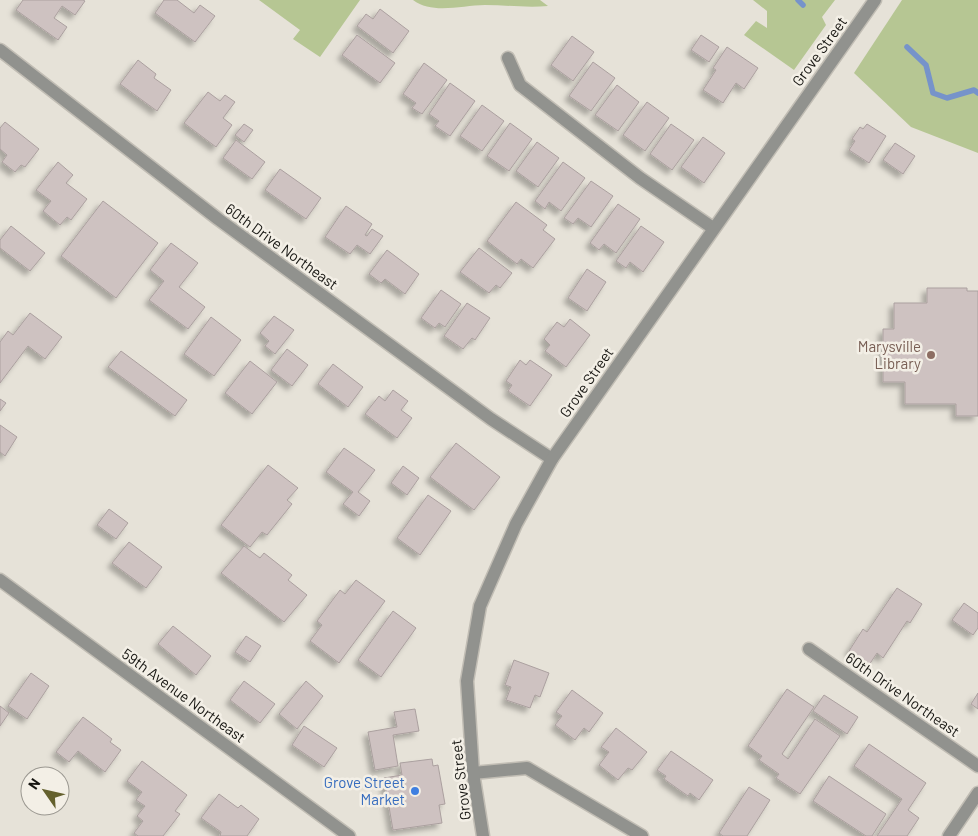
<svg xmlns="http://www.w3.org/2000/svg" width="978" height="836" viewBox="0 0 978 836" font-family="Barlow,sans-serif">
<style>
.green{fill:#b6c693}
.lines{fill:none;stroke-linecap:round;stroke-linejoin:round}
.stream{stroke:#7693ca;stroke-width:5.5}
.building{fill:#cec2c1;stroke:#aba09f;filter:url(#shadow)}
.minor-casing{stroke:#c1bdb4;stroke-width:15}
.minor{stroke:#91928e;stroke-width:12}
.education-dot{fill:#8d6e63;stroke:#f3efe6;stroke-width:2}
.shop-dot{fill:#3f7fe0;stroke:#f3efe6;stroke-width:2}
.labels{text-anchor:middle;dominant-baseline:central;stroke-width:5;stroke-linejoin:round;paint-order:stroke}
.street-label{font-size:15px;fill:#161511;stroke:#f3efe6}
.education-label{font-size:15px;fill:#785e54;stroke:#f3efe6;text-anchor:end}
.shop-label{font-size:15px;fill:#366cbe;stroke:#f3efe6;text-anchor:end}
</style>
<defs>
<filter id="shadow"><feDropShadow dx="-4.5" dy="4.5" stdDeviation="2.5" flood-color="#0004"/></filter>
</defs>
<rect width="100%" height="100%" fill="#e6e2d8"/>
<g class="green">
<path d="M259,0H360L320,57L293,39L300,30Z"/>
<path d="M413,0H540L548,6C526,8 506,5 485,5C462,5 433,15 413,0Z"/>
<path d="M753,0H835L822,17L826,25L794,70L744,35L756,21L767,28V11Z"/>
<path d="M902,0H978V153L911,127L854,73Z"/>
</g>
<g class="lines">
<g class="stream">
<path d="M798,0L803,5"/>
<path d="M907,47L926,65L933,93L947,98L974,90L978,93"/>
</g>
</g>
<g class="building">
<path d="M23,0H83L85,1L75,15L62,6L54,18L67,27L58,40L16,10Z"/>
<path d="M164,0H177L194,13L200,5L215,16L195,42L155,13Z"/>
<path d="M380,9L409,31L393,53L357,26L366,14L373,19Z"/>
<path d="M357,35L395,63L380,83L342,55Z"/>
<path d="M701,35L719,47L709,62L691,50Z"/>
<path d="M572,36L594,52L573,81L551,65Z"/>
<path d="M727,47L758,68L744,89L736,83L723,103L703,90L716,70L713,68Z"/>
<path d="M138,60L156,74L154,78L171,90L157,111L120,84Z"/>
<path d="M593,62L615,78L591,111L569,96Z"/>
<path d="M424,63L447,80L422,114L412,108L416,103L403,94Z"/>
<path d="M450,83L475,101L450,136L435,126L439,121L429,114Z"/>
<path d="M617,85L639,102L618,131L595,115Z"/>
<path d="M208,92L220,101L225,95L235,102L223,118L232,125L216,147L184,123Z"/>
<path d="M647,102L669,118L645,151L623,135Z"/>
<path d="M482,105L504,121L482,151L460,136Z"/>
<path d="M5,122L39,149L25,167L21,165L15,172L2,162L7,155L0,149V128Z"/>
<path d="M510,123L532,139L509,171L487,156Z"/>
<path d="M244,124L253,130L244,142L235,135Z"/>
<path d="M671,124L694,140L672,170L650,154Z"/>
<path d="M867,124L886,136L869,163L849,150L855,141L852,139L860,127L863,129Z"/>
<path d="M703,137L725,153L704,183L681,167Z"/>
<path d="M236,140L265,162L252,179L223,158Z"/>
<path d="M537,142L559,158L538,187L516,171Z"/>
<path d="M895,143L915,156L903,174L883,160Z"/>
<path d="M58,162L73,175L66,183L87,199L71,220L67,217L60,225L43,211L51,201L36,190Z"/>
<path d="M563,162L585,178L561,211L549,202L545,209L535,201Z"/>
<path d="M280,169L321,198L306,219L265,190Z"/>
<path d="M591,181L613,196L591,227L578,218L573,224L564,218Z"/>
<path d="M103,201L158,243L116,298L61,256Z"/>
<path d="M516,202L547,225L543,230L555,239L533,268L521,259L517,264L487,241Z"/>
<path d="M618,204L640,219L616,253L604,244L599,250L590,243Z"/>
<path d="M346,206L372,224L365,235L367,236L372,229L383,236L370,254L357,245L350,254L325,237Z"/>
<path d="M11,226L45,253L30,271L0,248V240Z"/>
<path d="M641,226L664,242L643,272L630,262L626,268L616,261Z"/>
<path d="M171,243L198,263L179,287L205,307L188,329L149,300L164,281L150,270Z"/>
<path d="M479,248L512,273L500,288L496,285L489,293L460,272Z"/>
<path d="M387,250L419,274L405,294L385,279L381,283L369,274Z"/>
<path d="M587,269L606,282L587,311L568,298Z"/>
<path d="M927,288H967V291H978V416H956V404H905V382H883V329H894V303H927Z"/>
<path d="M441,290L461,304L445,327L439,323L435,328L421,318Z"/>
<path d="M467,303L490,318L475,340L472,338L463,349L444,336Z"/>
<path d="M30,313L62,337L45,359L28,346L0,383V342L8,331L13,335Z"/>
<path d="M274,316L294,330L275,354L265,346L269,341L260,333Z"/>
<path d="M211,317L241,340L214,376L184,354Z"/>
<path d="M570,319L590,335L566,367L545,351L550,345L544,339L557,322L564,327Z"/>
<path d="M287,349L308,365L292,386L271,370Z"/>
<path d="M121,351L187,400L175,416L108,367Z"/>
<path d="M520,360L526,365L530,360L552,375L530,406L508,391L512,385L506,381Z"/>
<path d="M250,361L277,382L252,414L225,393Z"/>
<path d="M333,364L363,387L348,407L318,384Z"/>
<path d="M393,390L408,401L401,410L412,418L397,438L365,414L379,396L385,401Z"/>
<path d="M0,399L6,403L0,411Z"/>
<path d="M0,425L17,437L5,456L0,452Z"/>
<path d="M456,443L500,477L474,510L430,477Z"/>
<path d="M344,448L375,470L358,492L370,501L359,516L343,504L353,492L326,472Z"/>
<path d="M268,465L298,488L287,500L292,504L267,535L262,532L250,547L221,525Z"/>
<path d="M403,466L419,478L407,495L391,483Z"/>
<path d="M428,495L451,511L420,555L397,538Z"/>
<path d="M109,509L128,523L116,539L97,525Z"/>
<path d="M129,542L162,567L146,588L112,563Z"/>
<path d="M244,546L260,558L264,553L292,575L288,580L307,595L284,622L221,573Z"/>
<path d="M356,580L385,601L339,663L310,641L322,625L317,621L340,590L345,594Z"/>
<path d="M897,588L922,604L910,623L907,621L883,658L877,653L869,665L849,651L863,629L867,632Z"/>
<path d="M964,603L978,613V628L973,635L952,620Z"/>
<path d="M393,611L416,628L381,677L358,660Z"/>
<path d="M173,626L211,656L196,675L158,644Z"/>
<path d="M246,636L261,646L250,662L235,652Z"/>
<path d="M514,660L549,673L540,697L535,695L530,708L506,700L511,687L505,685Z"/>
<path d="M31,673L49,686L27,719L8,706Z"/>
<path d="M244,681L275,704L260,723L230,700Z"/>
<path d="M306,681L323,696L297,729L279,714Z"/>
<path d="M787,689L814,707L782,754L788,759L815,719L840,736L800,794L776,778L779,774L759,760L762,756L748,746Z"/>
<path d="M572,690L603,713L589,732L584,728L575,740L555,725L562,716L556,712Z"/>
<path d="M978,693V709L971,704Z"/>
<path d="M824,695L858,717L847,734L813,711Z"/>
<path d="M0,706L9,713L0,726Z"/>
<path d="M415,709L419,731L393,735L398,766L375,770L368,732L397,727L394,712Z"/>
<path d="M83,717L112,739L110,742L121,750L105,772L78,751L69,762L56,752Z"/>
<path d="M304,726L337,748L324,767L292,745Z"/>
<path d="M616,728L647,752L632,770L628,768L618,780L599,765L609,752L601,747Z"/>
<path d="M869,744L926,783L908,810L919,818L907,836H877L902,799L854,766Z"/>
<path d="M671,751L713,780L699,800L690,793L688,796L664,779L666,776L657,770Z"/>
<path d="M432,759L433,766L438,765L445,804L439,805L442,823L393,830L384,778L402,775L400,763Z"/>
<path d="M142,761L187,795L175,811L180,814L163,836H138L134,833L143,821L137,816L145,806L136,800L142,792L127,781Z"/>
<path d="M829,776L886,814L872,836H866L813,801Z"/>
<path d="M749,787L770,800L747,836H723L719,833Z"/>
<path d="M219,794L238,808L241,805L259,819L247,836H220L221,832L201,818Z"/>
</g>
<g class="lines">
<g class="minor-casing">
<g id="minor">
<path d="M0,50L218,219L491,419L552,459"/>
<path d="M508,58L520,85L640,178L713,228"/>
<path d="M0,580L349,836"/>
<path d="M809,649L978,766"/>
<path d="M473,773L527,768L642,836"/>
<path d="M483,836L473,773L467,681L480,606L516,524L552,459L875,0"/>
<path d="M949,836L978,793"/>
</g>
</g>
<use href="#minor" class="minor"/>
</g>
<circle class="education-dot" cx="931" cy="355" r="5"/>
<circle class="shop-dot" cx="415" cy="791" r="5"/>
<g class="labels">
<g class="street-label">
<text transform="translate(819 51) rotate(-54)">Grove Street</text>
<text transform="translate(282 246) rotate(36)">60th Drive Northeast</text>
<text transform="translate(586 382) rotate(-55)">Grove Street</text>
<text transform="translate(903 694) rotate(35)">60th Drive Northeast</text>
<text transform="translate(184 695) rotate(36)">59th Avenue Northeast</text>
<text transform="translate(460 780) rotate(-97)">Grove Street</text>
</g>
<g class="education-label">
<text x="921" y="346">Marysville<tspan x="921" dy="17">Library</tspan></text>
</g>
<g class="shop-label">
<text x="405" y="782">Grove Street<tspan x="405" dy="17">Market</tspan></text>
</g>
</g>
<g transform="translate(45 791) rotate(304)"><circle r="24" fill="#f3efe6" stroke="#9b9891"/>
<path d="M0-4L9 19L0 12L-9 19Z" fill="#64602d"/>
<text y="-8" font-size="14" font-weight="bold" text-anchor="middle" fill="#161511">N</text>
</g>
</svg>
